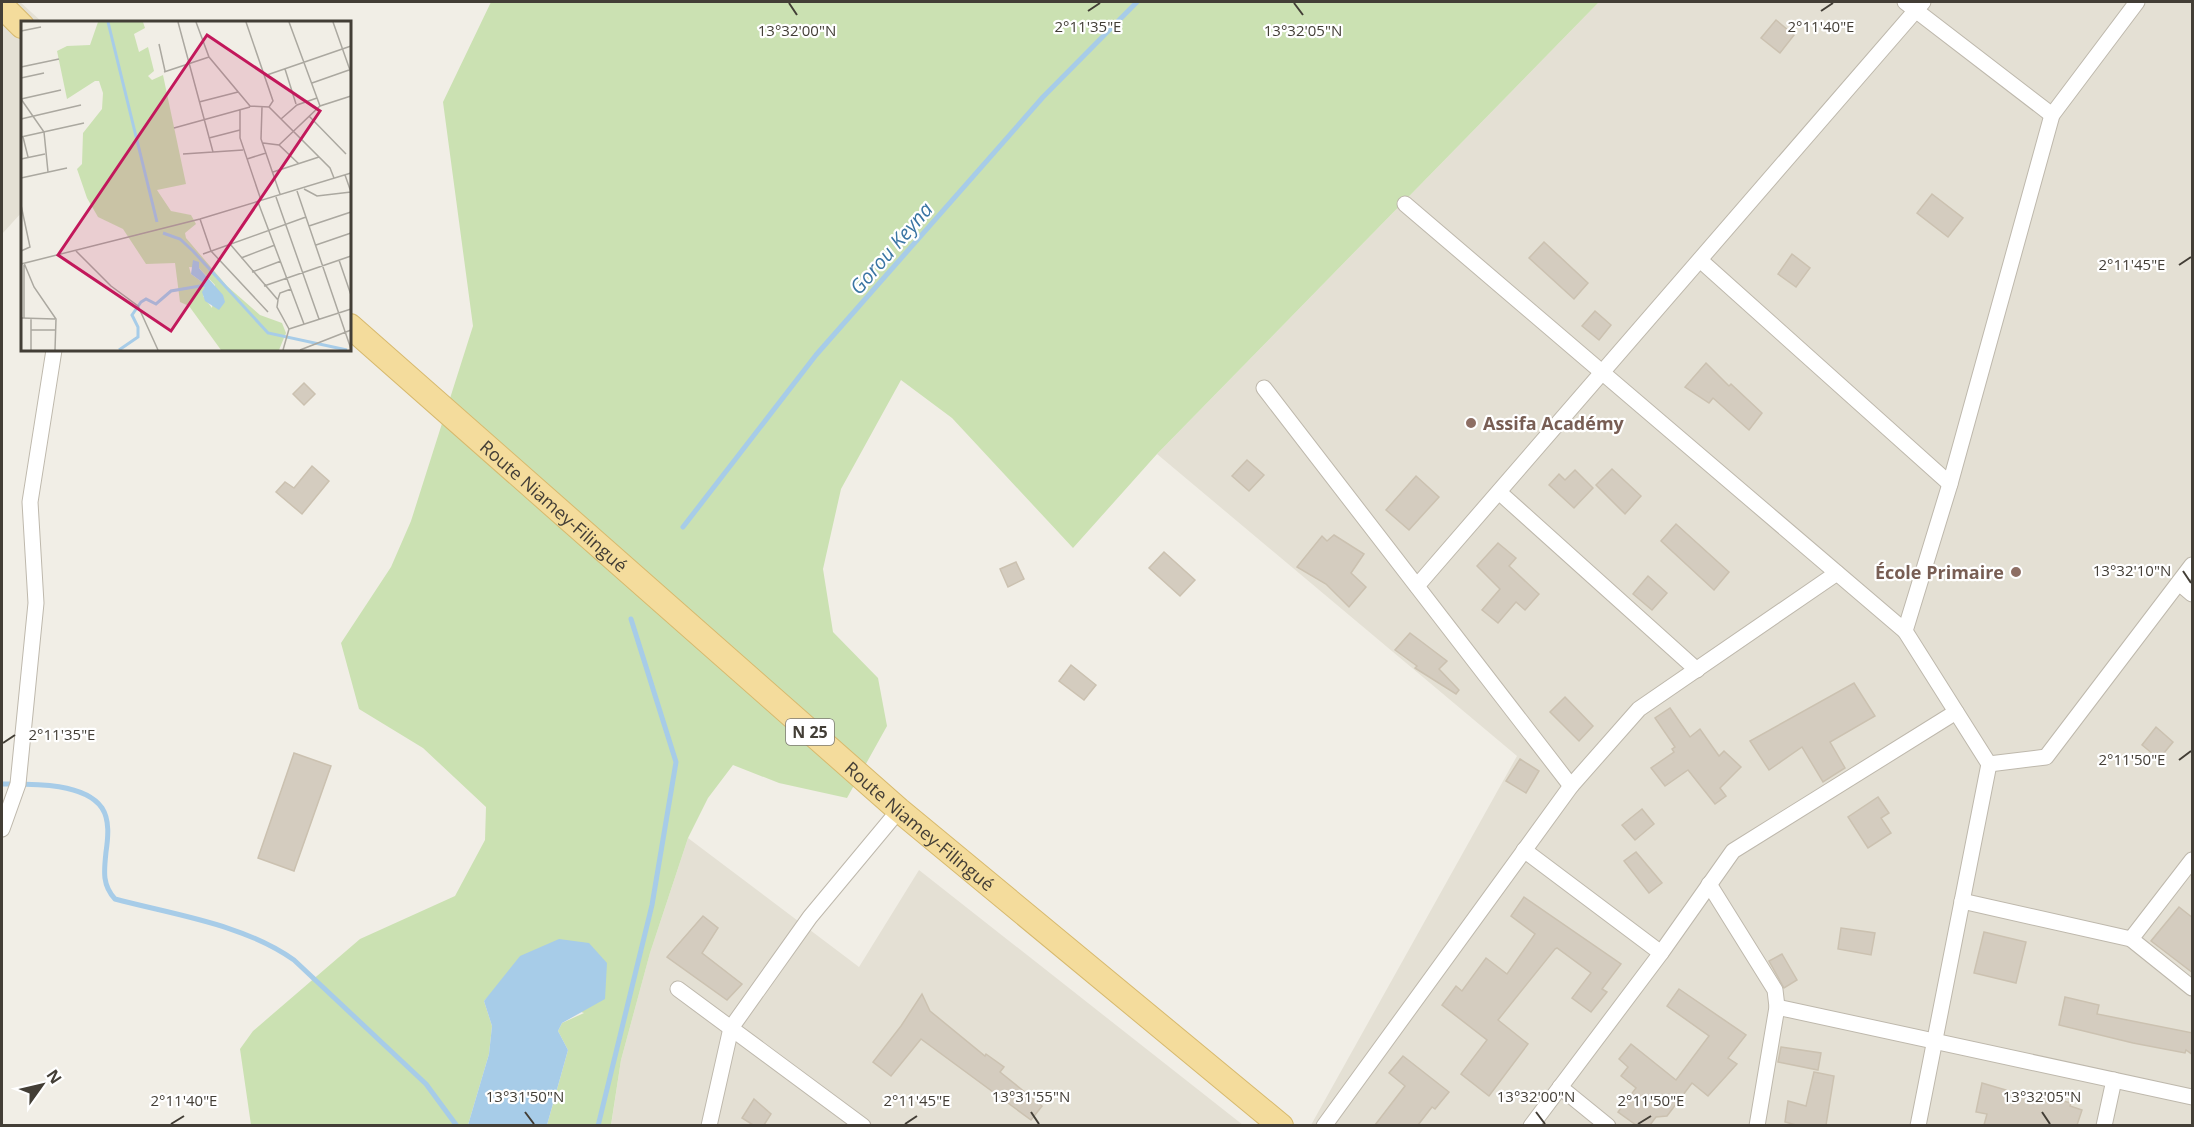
<svg xmlns="http://www.w3.org/2000/svg" width="2194" height="1127" viewBox="0 0 2194 1127" font-family="'Open Sans',sans-serif">
<style>
.residential{fill:#e4e0d4}
.green{fill:#cbe1b2}
.water{fill:#a7cce8}
.lines{fill:none;stroke-linecap:round;stroke-linejoin:round}
.stream{stroke:#a7cce8;stroke-width:5}
.building{fill:#d4ccbf;stroke:#cbc1b0;stroke-width:1.5}
.street-casing{stroke:#beb8ac;stroke-width:17}
.primary-casing{stroke:#d7b96d;stroke-width:26}
.street{stroke:#fff;stroke-width:15}
.primary{stroke:#f4dc9c;stroke-width:24}
.ticks{fill:none;stroke:#433e36;stroke-width:2}
.education-dot{fill:#8d6e63;stroke:#fff;stroke-width:2}
.labels{text-anchor:middle;dominant-baseline:central;stroke-width:4.5;stroke-linejoin:round;paint-order:stroke}
.shield{fill:#fff;stroke:#7b7872;stroke-width:1.5}
.shield-label{font-size:16px;font-weight:bold;fill:#433e36}
.education-label{font-size:18px;font-weight:bold;fill:#785e54;stroke:#fff;text-anchor:start}
.street-label{font-size:18px;fill:#433e36;stroke:#fff}
.water-label{font-size:20px;font-style:italic;fill:#3a75a3;stroke:#fff}
.inset-river{fill:none;stroke:#a7cce8;stroke-width:3}
.inset-road{fill:none;stroke:#aba8a0;stroke-width:1.5}
.view{fill:#c2185b;fill-opacity:0.15;stroke:#c2185b;stroke-width:3}
.inset-edge{fill:none;stroke:#433e36;stroke-width:3}
.ticks-label{font-size:15px;text-anchor:middle;fill:#433e36;stroke:#fff;stroke-width:4.5;stroke-linejoin:round;paint-order:stroke}
</style>
<rect width="100%" height="100%" fill="#f1eee6"/>
<g class="residential">
<path d="M2,2H20L42,22H22V212L2,234Z"/>
<path d="M1599,2H2192V1125H1311L1517,756L1157,454Z"/>
<path d="M688,838L859,967L919,870L1243,1125L611,1126L621,1060L650,953Z"/>
</g>
<path class="green" d="M491,2H1599L1157,454L1073,548L952,418L901,380L841,489L823,569L833,632L878,678L887,726L847,798L779,783L733,765L708,798L688,838L650,953L621,1060L611,1125H547L568,1050L558,1031L562,1023L584,1013L500,984L484,1001L492,1026L489,1054L468,1125H251L240,1049L253,1031L360,939L455,896L485,840L486,807L423,748L359,709L341,643L391,567L411,521L473,326L443,102Z"/>
<path class="water" d="M559,939L589,943L607,963L605,999L562,1023L558,1031L568,1050L547,1125H468L489,1054L492,1026L484,1001L520,956Z"/>
<g class="lines">
<g class="stream">
<path d="M683,527L816,355L1043,97L1137,2"/>
<path d="M2,784C29,784 84,782 102,808C110,820 108,838 106,852C104,871 102,885 115,899C175,915 243,924 294,960L426,1084L457,1126"/>
<path d="M598,1126L652,905L676,762L631,619"/>
</g>
</g>
<g class="building">
<path d="M1776,20L1794,35L1780,53L1761,38Z"/>
<path d="M1932,194L1963,218L1948,237L1917,213Z"/>
<path d="M1544,242L1588,283L1574,299L1529,258Z"/>
<path d="M1792,254L1810,268L1796,287L1778,274Z"/>
<path d="M1595,311L1611,325L1599,340L1582,326Z"/>
<path d="M1706,363L1729,386L1731,384L1762,413L1749,430L1713,398L1709,403L1685,387Z"/>
<path d="M304,383L315,394L304,405L293,394Z"/>
<path d="M1247,460L1264,475L1249,491L1232,476Z"/>
<path d="M312,466L329,481L302,514L276,492L285,482L294,488Z"/>
<path d="M1612,469L1641,496L1625,514L1596,485Z"/>
<path d="M1575,470L1593,488L1574,508L1549,485L1559,474L1565,480Z"/>
<path d="M1416,476L1439,497L1409,530L1386,510Z"/>
<path d="M1676,524L1729,572L1714,590L1661,541Z"/>
<path d="M1334,535L1364,554L1351,573L1366,587L1349,607L1326,584L1297,567L1322,536L1327,541Z"/>
<path d="M1498,543L1516,558L1509,566L1539,594L1525,610L1516,602L1498,623L1482,610L1500,589L1477,566Z"/>
<path d="M1164,552L1195,580L1180,596L1149,568Z"/>
<path d="M1016,562L1024,579L1008,587L1000,569Z"/>
<path d="M1648,576L1667,593L1652,610L1633,594Z"/>
<path d="M1410,633L1447,661L1439,669L1459,690L1456,694L1415,668L1417,666L1395,650Z"/>
<path d="M1071,665L1096,685L1084,700L1059,681Z"/>
<path d="M1854,683L1875,716L1830,742L1845,768L1823,782L1802,747L1769,770L1750,741Z"/>
<path d="M1565,697L1593,726L1579,741L1550,712Z"/>
<path d="M1670,708L1690,737L1700,729L1719,756L1724,751L1741,767L1720,788L1726,796L1715,804L1688,770L1665,786L1651,768L1674,752L1672,749L1675,747L1655,718Z"/>
<path d="M2156,727L2173,742L2159,759L2142,745Z"/>
<path d="M294,753L331,766L294,871L258,858Z"/>
<path d="M1520,759L1539,771L1526,793L1506,781Z"/>
<path d="M1878,797L1889,813L1881,818L1891,833L1868,848L1848,817Z"/>
<path d="M1642,809L1654,824L1635,840L1622,825Z"/>
<path d="M1636,852L1662,883L1649,893L1624,861Z"/>
<path d="M1524,897L1621,964L1602,989L1607,992L1591,1012L1572,998L1591,973L1557,948L1555,949L1498,1020L1528,1044L1489,1096L1461,1074L1487,1040L1442,1005L1456,986L1462,991L1486,958L1507,974L1535,934L1511,916Z"/>
<path d="M2179,907L2193,918V973L2151,941Z"/>
<path d="M703,916L718,928L702,953L742,984L727,1000L667,957Z"/>
<path d="M1841,928L1875,933L1871,955L1838,949Z"/>
<path d="M1984,932L2026,942L2016,983L1974,973Z"/>
<path d="M1782,954L1797,980L1784,988L1769,961Z"/>
<path d="M1679,989L1746,1035L1728,1058L1737,1064L1708,1096L1692,1083L1667,1116L1656,1117L1650,1125H1636L1618,1112L1636,1088L1621,1076L1628,1067L1619,1059L1631,1044L1676,1080L1709,1036L1667,1006Z"/>
<path d="M922,994L930,1011L985,1056L986,1054L1004,1067L1000,1072L1042,1106L1031,1120L921,1039L891,1076L873,1062L901,1026Z"/>
<path d="M2065,997L2099,1005L2097,1014L2193,1033V1055L2186,1050L2185,1053L2133,1043L2059,1025Z"/>
<path d="M1781,1047L1821,1053L1818,1070L1778,1062Z"/>
<path d="M1403,1056L1449,1092L1435,1109L1432,1107L1418,1125H1375L1405,1086L1389,1073Z"/>
<path d="M1814,1072L1834,1076L1826,1125H1796L1785,1122L1788,1101L1806,1106Z"/>
<path d="M1982,1083L2033,1098L2036,1094L2071,1103L2070,1106L2082,1110L2077,1125H1984L1987,1114L1976,1112Z"/>
<path d="M754,1099L771,1114L764,1125H753L742,1118Z"/>
</g>
<g class="lines">
<g class="street-casing">
<g id="street">
<path d="M1905,2L2052,115"/>
<path d="M1405,204L1905,631"/>
<path d="M1700,260L1950,484"/>
<path d="M1264,388L1571,786"/>
<path d="M1499,492L1697,670"/>
<path d="M2179,583L2192,594"/>
<path d="M1417,586L1923,2"/>
<path d="M1989,764L2046,757L2192,565"/>
<path d="M2,829L18,784L36,603L30,502L54,350"/>
<path d="M1524,850L1661,953"/>
<path d="M1709,884L1775,990L1777,1007L1757,1126"/>
<path d="M1962,901L2131,939L2192,988"/>
<path d="M2131,939L2192,860"/>
<path d="M678,989L863,1126"/>
<path d="M1777,1007L2192,1097"/>
<path d="M1560,1087L1608,1126"/>
<path d="M709,1126L731,1028L810,917L899,810"/>
<path d="M1324,1126L1571,786L1639,709L1837,573"/>
<path d="M1531,1126L1661,953L1733,851L1956,712"/>
<path d="M1918,1126L1989,764L1905,631L1950,484L2052,115L2137,2"/>
<path d="M2104,1126L2114,1080"/>
</g>
</g>
<g class="primary-casing">
<g id="primary">
<path d="M2,6L22,26"/>
<path id="s1" d="M350,326L899,810L1281,1126"/>
</g>
</g>
<use href="#street" class="street"/>
<use href="#primary" class="primary"/>
</g>
<path class="ticks" d="M789,3L797,15M1294,3L1303,15M1088,11L1100,3M1821,11L1833,3M2179,265L2191,257M2183,571L2191,583M3,743L15,735M2179,760L2191,751M525,1112L534,1124M1031,1112L1039,1124M1536,1112L1545,1124M2042,1112L2050,1124M171,1124L184,1116M905,1124L917,1116M1638,1124L1651,1116"/>
<g class="education-dot">
<circle cx="1471" cy="423" r="6"/>
<circle cx="2016" cy="572" r="6"/>
</g>
<g class="labels">
<rect class="shield" x="786" y="719" width="48" height="26" rx="4.5"/>
<g class="shield-label">
<text x="810" y="732">N 25</text>
</g>
<g class="education-label">
<text x="1483" y="423">Assifa Académy</text>
<text x="2004" y="572" text-anchor="end">École Primaire</text>
</g>
<g class="street-label">
<text stroke="none"><textPath href="#s1" startOffset="272">Route Niamey-Filingué</textPath></text>
<text stroke="none"><textPath href="#s1" startOffset="758">Route Niamey-Filingué</textPath></text>
</g>
<g class="water-label">
<text transform="translate(891 248) rotate(-49)">Gorou Keyna</text>
</g>
</g>
<g transform="translate(21 21)">
<rect width="330" height="330" fill="#f1eee6"/>
<path d="M77,1H122L124,7L113,13L118,31L127,26L133,50L127,55L131,59L142,54L165,163L136,169L150,190L170,194L175,203L164,212L165,217L206,265L239,294L261,302L265,312L258,329H200L168,285L159,281L154,242L125,243L102,208L77,196L66,177L56,148L61,143L62,112L81,88L82,72L78,60H74L46,78L36,30L46,25L69,24ZM168,246L178,247L194,264L191,287L182,275L185,264L170,253Z" fill="#cbe1b2" fill-rule="evenodd"/>
<path d="M172,239L178,241V247L202,274L204,281L198,289L184,280L181,271L185,264L170,253Z" fill="#a7cce8"/>
<path class="inset-river" d="M87,1L136,201M142,212L159,218L172,230L247,312L326,329M98,329L117,316V306L111,294L120,281L125,278L135,283L150,270L185,264"/>
<path class="inset-road" d="M157,1L192,131M175,1L188,36L229,85L248,86L309,147L313,157M225,1L252,80L248,86M268,1L299,85M312,1L330,52M0,10L20,6M138,23L144,50M0,46L38,38M264,48L275,83M143,51L188,36M243,55L330,25M0,57L23,52M291,62L328,49M0,78L23,111L27,151M0,78L40,69M178,81L217,71M241,86L240,118L259,173M219,88V117L240,179M288,95L325,133M0,98L60,84M260,98L276,84L296,77M153,107L229,86M0,116L63,102M2,116L7,136M188,117L219,109M242,122L258,124L278,143M258,124L299,85L330,75M162,133L222,129M0,138L24,133M226,138L245,132M252,151L298,136M324,154L330,171M0,157L46,147M283,168L296,175L330,171M276,170L330,328M255,176L298,298M237,181L283,303M0,184L9,226L0,230M179,198L190,230L247,291M288,205L330,191M209,223L257,279L256,286L268,308L262,329M295,224L330,212M55,230L90,265L117,285L137,329M182,233L285,196M220,237L254,224M318,239L330,274M3,242L13,266L35,298L34,329M0,243L179,198L330,152M3,244V297M231,251L260,240M243,265L330,235M257,278L259,272L270,268M0,297L34,298M268,308L330,288M10,309H35M10,329V297M279,329L330,309"/>
<path class="view" d="M186,14L299,90L150,310L37,234Z"/>
<rect width="330" height="330" class="inset-edge"/>
</g>
<g class="ticks-label">
<text x="1088" y="32">2°11'35"E</text>
<text x="1821" y="32">2°11'40"E</text>
<text x="1303" y="36">13°32'05"N</text>
<text x="797" y="36">13°32'00"N</text>
<text x="2132" y="270">2°11'45"E</text>
<text x="2132" y="576">13°32'10"N</text>
<text x="62" y="740">2°11'35"E</text>
<text x="2132" y="765">2°11'50"E</text>
<text x="525" y="1102">13°31'50"N</text>
<text x="1031" y="1102">13°31'55"N</text>
<text x="1536" y="1102">13°32'00"N</text>
<text x="2042" y="1102">13°32'05"N</text>
<text x="184" y="1106">2°11'40"E</text>
<text x="917" y="1106">2°11'45"E</text>
<text x="1651" y="1106">2°11'50"E</text>
</g>
<rect width="2194" height="1127" fill="none" stroke="#433e36" stroke-width="6"/>
<g transform="translate(42 1085) rotate(56)" stroke="#ffffff" stroke-width="4.5" paint-order="stroke">
<path d="M0-4.5L10 22L0 15L-10 22Z" fill="#433e36"/>
<text y="-9" font-size="16" font-weight="bold" text-anchor="middle" fill="#433e36">N</text>
</g>
</svg>
